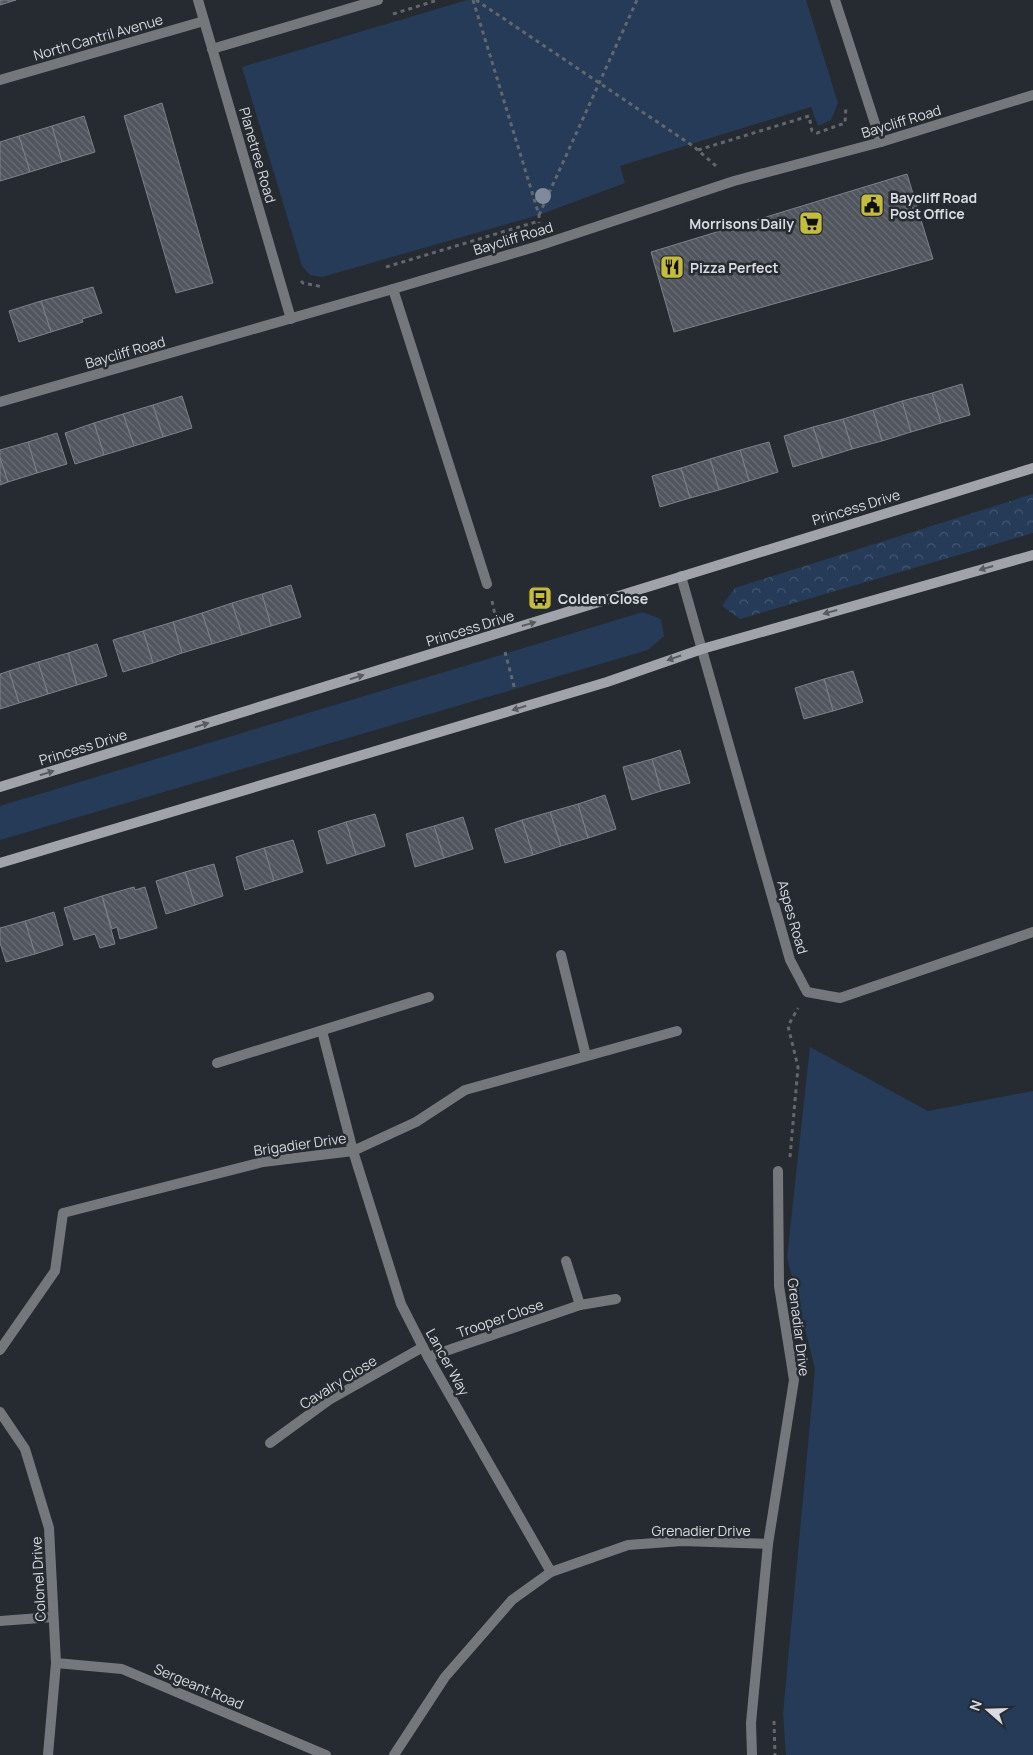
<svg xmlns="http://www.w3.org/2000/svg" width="1033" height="1755" viewBox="0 0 1033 1755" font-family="Manrope,sans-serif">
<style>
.grass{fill:#253b58}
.forest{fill:url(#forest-crowns)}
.building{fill:url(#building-back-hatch);stroke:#7c828a}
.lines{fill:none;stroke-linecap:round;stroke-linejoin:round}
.path{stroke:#63676d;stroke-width:3;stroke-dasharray:4 4;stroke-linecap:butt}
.lane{stroke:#75787b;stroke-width:10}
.street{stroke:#75787b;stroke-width:10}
.secondary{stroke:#a0a4aa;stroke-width:10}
.tree{fill:#7f8b9c}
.oneway{fill:#575b61}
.labels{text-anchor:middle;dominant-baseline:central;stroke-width:5;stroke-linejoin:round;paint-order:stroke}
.street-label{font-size:14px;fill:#d8dbdf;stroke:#262b31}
.poi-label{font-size:14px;font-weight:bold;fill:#d8dbdf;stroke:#262b31;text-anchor:start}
</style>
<defs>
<pattern id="forest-crowns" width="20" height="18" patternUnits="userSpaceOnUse" patternTransform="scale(1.25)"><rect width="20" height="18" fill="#253b58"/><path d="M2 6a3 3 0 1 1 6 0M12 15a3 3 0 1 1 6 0" fill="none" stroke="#445770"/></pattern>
<pattern id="building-back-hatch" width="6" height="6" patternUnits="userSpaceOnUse" patternTransform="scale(1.25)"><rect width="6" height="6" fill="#51565e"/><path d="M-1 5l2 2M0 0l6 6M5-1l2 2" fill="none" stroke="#696e75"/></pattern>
</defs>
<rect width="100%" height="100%" fill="#262b31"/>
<g class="grass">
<path d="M467,0H806L838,103L831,120L818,126L811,107L620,166L625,183L539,215L322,277L310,275L302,266L242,67Z"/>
<path d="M643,612L661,619L664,636L648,650L0,840V806Z"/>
<path d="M810,1047L928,1111L1033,1091V1755H786L783,1714L815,1369L787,1257Z"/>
</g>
<path class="forest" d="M1033,494V533L740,619L722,606L735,588Z"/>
<g class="building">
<path d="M0,0H16L0,5Z"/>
<path d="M162,103L213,283L176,293L124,116Z"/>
<path d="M84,116L95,152L62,162L52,126Z"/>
<path d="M52,126L62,162L30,172L19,136Z"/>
<path d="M19,136L30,172L0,181V142Z"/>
<path d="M907,174L933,259L674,332L651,252Z"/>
<path d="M93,287L102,313L82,319L83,322L51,332L41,301Z"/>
<path d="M41,301L51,332L19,342L9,311Z"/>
<path d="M962,384L970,415L941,423L932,393Z"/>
<path d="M932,393L941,423L911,432L902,401Z"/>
<path d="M182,396L192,428L163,437L153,405Z"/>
<path d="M902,401L911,432L882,441L873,410Z"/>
<path d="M153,405L163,437L134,446L123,414Z"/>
<path d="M873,410L882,441L852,449L843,419Z"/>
<path d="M123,414L134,446L104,455L94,423Z"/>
<path d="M843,419L852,449L823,458L813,427Z"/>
<path d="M94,423L104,455L75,464L65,433Z"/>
<path d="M813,427L823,458L793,467L784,436Z"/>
<path d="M57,433L67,464L37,473L28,442Z"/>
<path d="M28,442L37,473L8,482L0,458V450Z"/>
<path d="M769,442L778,472L749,481L740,450Z"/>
<path d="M740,450L749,481L719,490L710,459Z"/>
<path d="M0,458L8,482L0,485Z"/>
<path d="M710,459L719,490L690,498L681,468Z"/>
<path d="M681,468L690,498L660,507L652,476Z"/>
<path d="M291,585L301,617L271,626L262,594Z"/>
<path d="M262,594L271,626L242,635L232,603Z"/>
<path d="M232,603L242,635L212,644L202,613Z"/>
<path d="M202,613L212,644L182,653L173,622Z"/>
<path d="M173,622L182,653L153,663L143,631Z"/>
<path d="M143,631L153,663L123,672L113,640Z"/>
<path d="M97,644L107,676L77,685L68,653Z"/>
<path d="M68,653L77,685L48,694L38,662Z"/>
<path d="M38,662L48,694L19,703L9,671Z"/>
<path d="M9,671L19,703L0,709V674Z"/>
<path d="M853,671L863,702L833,711L824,679Z"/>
<path d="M824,679L833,711L804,719L795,688Z"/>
<path d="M680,750L690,783L661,791L652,759Z"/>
<path d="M652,759L661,791L632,800L623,767Z"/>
<path d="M605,795L616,829L588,838L578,804Z"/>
<path d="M578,804L588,838L561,846L550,812Z"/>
<path d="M550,812L561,846L533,855L522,820Z"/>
<path d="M375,814L385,846L356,855L346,822Z"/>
<path d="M463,817L473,849L444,858L434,826Z"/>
<path d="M522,820L533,855L505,863L495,829Z"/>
<path d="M346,822L356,855L327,864L318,831Z"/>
<path d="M434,826L444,858L415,867L406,834Z"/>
<path d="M293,840L303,872L274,881L264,848Z"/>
<path d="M264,848L274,881L245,890L236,857Z"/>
<path d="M214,864L223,896L195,905L185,872Z"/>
<path d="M185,872L195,905L166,914L156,881Z"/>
<path d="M134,887L135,890L145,887L157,928L120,939L117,927L112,929L102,896Z"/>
<path d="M102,896L115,944L100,948L95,934L74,940L64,908Z"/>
<path d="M54,912L63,945L35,954L25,921Z"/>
<path d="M25,921L35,954L6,962L0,943V928Z"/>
</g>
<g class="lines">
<g class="path">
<path d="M473,0L539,215V223"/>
<path d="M476,0L693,146L716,166"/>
<path d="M393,14L438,0"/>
<path d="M698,150L809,116L812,131L817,133L845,123L846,106"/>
<path d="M539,215L637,0"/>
<path d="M386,267L539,221"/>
<path d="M301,281L303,283L323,287"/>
<path d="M492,601L495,615"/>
<path d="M505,652L515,690"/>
<path d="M790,1157L798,1067L788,1026L798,1008"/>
<path d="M774,1721L775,1755"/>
</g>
<g class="lane">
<path d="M561,955L586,1056"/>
<path d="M322,1031L353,1151"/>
<path d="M217,1063L429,997"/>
<path d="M0,1621L53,1617"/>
</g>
<g class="street">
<path d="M198,0L291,319"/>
<path d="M835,0L881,142"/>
<path d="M212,49L378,0"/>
<path d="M0,80L204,21"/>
<path d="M393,289L487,584"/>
<path d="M0,402L393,289L538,246L734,181L881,142L1033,95"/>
<path d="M681,576L790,960L807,992L840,998L1033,932"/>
<path d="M353,1151L401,1304L428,1357L551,1572"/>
<path d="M566,1261L580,1305"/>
<path d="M0,1350L55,1271L63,1213L263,1162L353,1151L416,1122L465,1090L677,1031"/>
<path d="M428,1357L580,1305L616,1299"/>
<path d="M0,1412L25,1449L49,1528L56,1663L48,1755"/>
<path d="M270,1443L329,1400L423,1347"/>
<path d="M56,1663L122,1669L326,1755"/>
<path d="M394,1755L445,1677L512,1600L551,1572L628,1545L682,1541L768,1544"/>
<path d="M752,1755L751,1723L768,1544L794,1380L779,1286L778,1171"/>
</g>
<g class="secondary">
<path d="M0,787L1033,468"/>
<path d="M0,863L607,682L702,649L1033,555"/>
</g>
</g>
<circle class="tree" cx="543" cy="196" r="8"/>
<defs><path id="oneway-solid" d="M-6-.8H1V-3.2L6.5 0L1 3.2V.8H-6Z" transform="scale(1.25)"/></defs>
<g class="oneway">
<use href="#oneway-solid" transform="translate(986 568) rotate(164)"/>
<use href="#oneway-solid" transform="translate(830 612) rotate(164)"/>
<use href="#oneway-solid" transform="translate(529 624) rotate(-16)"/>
<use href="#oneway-solid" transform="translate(674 658) rotate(161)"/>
<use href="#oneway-solid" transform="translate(357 677) rotate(-17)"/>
<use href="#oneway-solid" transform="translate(519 708) rotate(163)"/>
<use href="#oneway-solid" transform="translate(202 725) rotate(-17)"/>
<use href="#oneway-solid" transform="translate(47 773) rotate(-17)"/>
</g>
<defs>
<g id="civic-square" transform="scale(1.25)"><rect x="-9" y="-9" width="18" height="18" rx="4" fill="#c4bc3d" stroke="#262b31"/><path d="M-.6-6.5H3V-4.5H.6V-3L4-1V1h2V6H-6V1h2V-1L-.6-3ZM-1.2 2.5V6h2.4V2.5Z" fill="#111"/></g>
<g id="supermarket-square" transform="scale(1.25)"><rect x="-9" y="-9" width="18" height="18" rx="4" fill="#c4bc3d" stroke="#262b31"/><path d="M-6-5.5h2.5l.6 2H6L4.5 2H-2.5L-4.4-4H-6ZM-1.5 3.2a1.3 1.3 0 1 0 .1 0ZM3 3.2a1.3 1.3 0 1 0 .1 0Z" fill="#111"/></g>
<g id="restaurant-square" transform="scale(1.25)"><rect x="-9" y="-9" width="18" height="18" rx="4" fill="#c4bc3d" stroke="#262b31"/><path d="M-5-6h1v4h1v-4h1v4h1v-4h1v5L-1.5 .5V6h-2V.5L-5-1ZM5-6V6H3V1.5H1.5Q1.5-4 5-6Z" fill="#111"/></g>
<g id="bus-square" transform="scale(1.25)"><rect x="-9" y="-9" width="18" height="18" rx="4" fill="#c4bc3d" stroke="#262b31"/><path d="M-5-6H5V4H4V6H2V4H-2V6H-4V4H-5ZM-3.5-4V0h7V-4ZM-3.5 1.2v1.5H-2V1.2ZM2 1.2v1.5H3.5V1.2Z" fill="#111"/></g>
</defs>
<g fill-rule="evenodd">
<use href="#civic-square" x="872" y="205"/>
<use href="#supermarket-square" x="811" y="223"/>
<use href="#restaurant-square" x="672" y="267"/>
<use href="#bus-square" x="540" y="598"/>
</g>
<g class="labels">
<g class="street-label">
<text transform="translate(98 37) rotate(-16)">North Cantril Avenue</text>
<text transform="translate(901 121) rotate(-17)">Baycliff Road</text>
<text transform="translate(258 155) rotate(74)">Planetree Road</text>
<text transform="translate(513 238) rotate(-17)">Baycliff Road</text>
<text transform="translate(125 352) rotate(-16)">Baycliff Road</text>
<text transform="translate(856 507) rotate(-17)">Princess Drive</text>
<text transform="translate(470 628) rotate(-17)">Princess Drive</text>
<text transform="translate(83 747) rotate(-17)">Princess Drive</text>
<text transform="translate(793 917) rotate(74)">Aspes Road</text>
<text transform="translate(300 1144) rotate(-8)">Brigadier Drive</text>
<text transform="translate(500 1318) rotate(-19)">Trooper Close</text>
<text transform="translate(799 1327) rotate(83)">Grenadiar Drive</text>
<text transform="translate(448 1362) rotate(61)">Lancer Way</text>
<text transform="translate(338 1382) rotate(-32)">Cavalry Close</text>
<text x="701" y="1530">Grenadier Drive</text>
<text transform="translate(38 1579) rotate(-93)">Colonel Drive</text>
<text transform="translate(199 1686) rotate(23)">Sergeant Road</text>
</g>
<g class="poi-label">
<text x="890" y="197">Baycliff Road<tspan x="890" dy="16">Post Office</tspan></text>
<text x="794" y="223" text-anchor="end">Morrisons Daily</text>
<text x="690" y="267">Pizza Perfect</text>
<text x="558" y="598">Colden Close</text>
</g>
</g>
<g transform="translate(988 1710) rotate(290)" stroke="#262b31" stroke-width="4" paint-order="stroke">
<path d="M0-4L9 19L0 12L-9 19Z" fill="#d8dbdf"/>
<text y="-8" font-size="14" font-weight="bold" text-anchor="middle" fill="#d8dbdf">N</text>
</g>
</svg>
